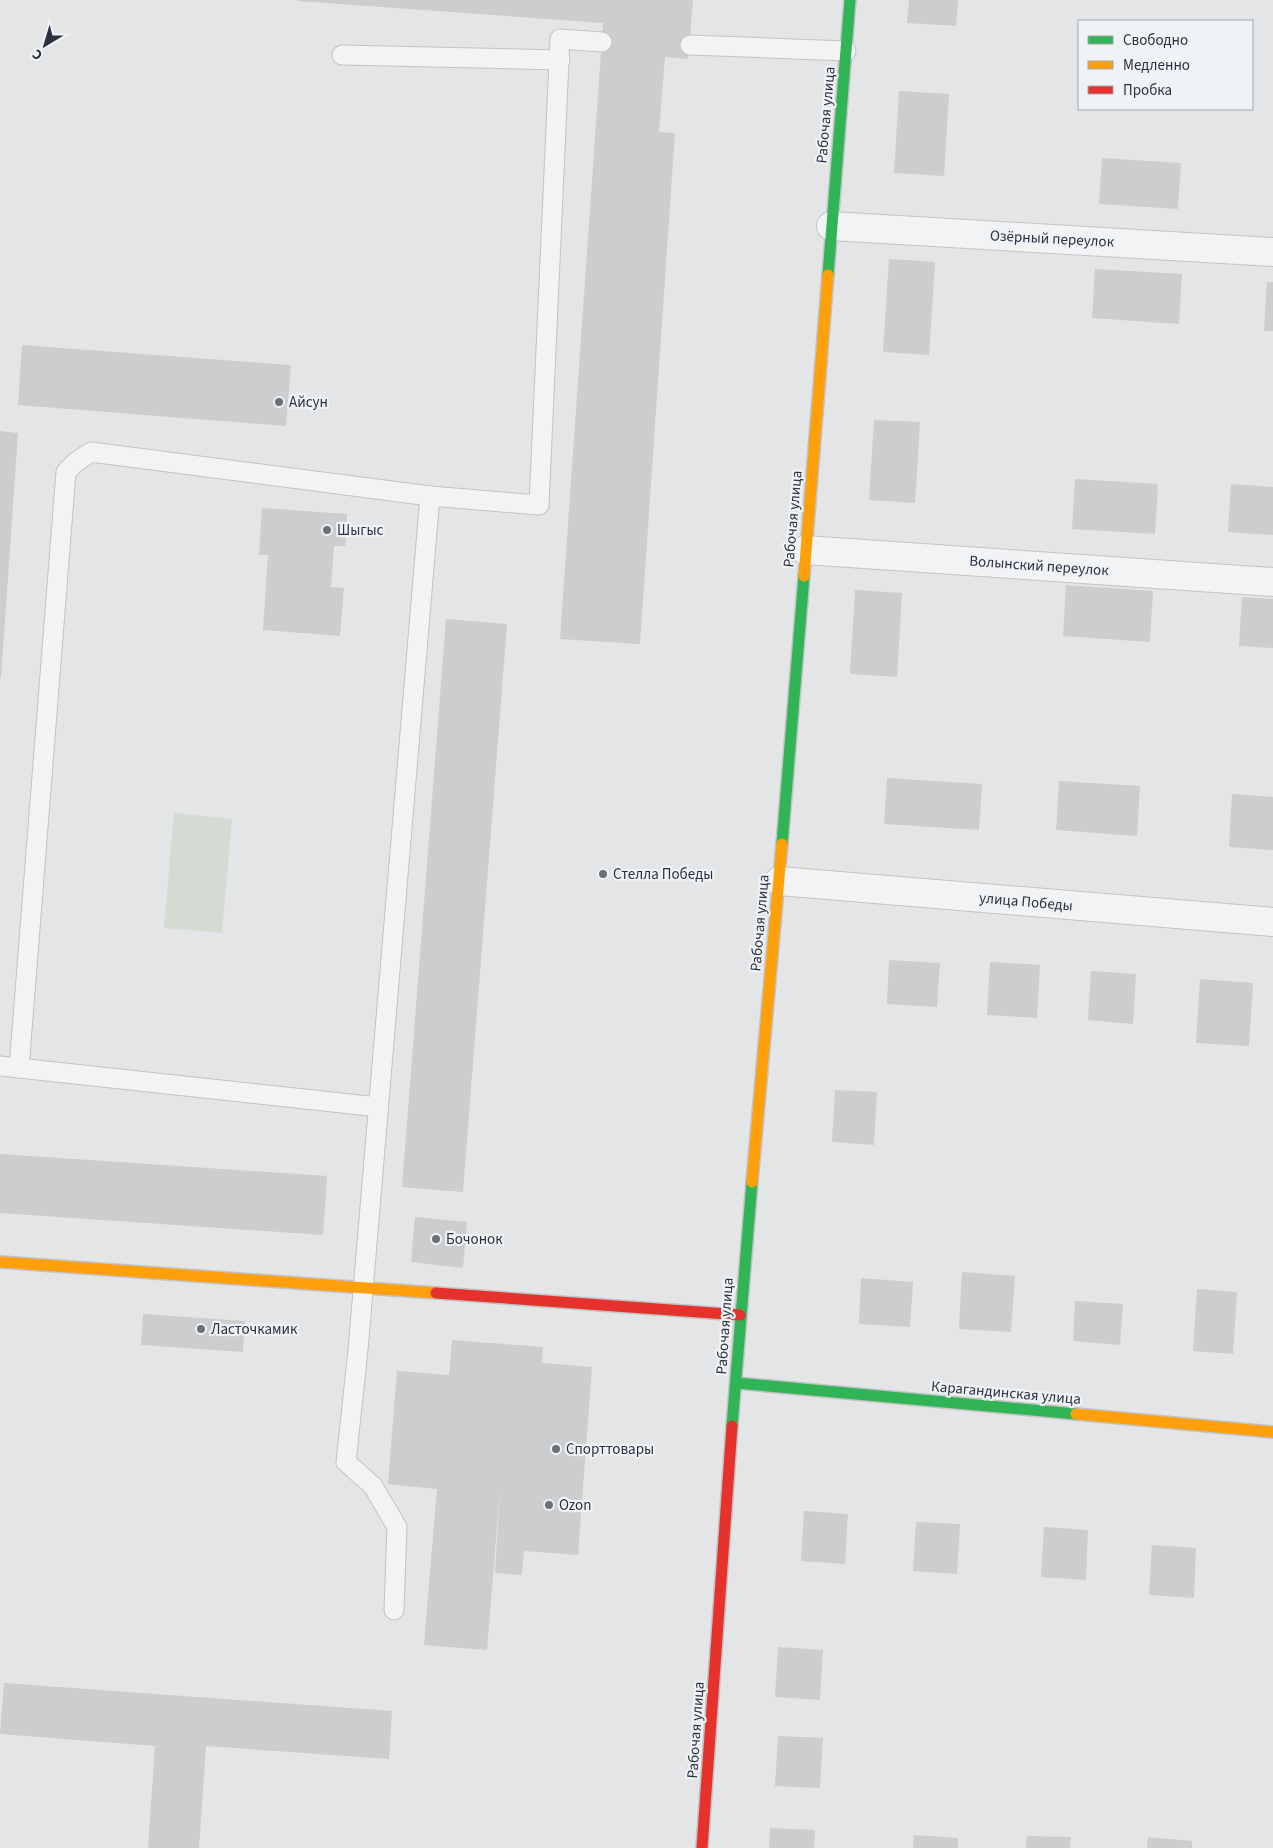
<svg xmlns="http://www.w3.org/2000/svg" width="1273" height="1848" viewBox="0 0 1273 1848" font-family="'Source Sans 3',sans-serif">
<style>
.green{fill:#d4dbd3}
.building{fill:#cbcdcf}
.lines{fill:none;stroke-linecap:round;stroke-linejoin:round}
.lane-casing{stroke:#c1c3c5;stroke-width:21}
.street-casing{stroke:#c1c3c5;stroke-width:30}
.fast-casing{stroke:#c1c3c5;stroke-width:14}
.slow-casing{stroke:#c1c3c5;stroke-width:14}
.jam-casing{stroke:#c1c3c5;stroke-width:14}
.lane{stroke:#f1f3f4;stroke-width:19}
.street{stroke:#f1f3f4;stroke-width:28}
.fast{stroke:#30b455;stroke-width:11}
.slow{stroke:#ff9f0a;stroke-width:11}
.jam{stroke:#e5322d;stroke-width:11}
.poi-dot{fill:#6b717a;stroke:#f0f3f6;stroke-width:2}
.labels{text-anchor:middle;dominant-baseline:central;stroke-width:4.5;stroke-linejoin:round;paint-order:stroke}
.street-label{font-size:15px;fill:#2a3240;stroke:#f0f3f6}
.poi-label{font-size:15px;fill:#2a3240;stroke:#f0f3f6;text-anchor:start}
</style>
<rect width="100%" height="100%" fill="#e3e5e7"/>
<path class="green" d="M174,813L232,819L222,933L164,928Z"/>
<g class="building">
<path d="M298,0H693L688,59L665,57L659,132L675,133L640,644L560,639L603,23L298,1Z"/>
<path d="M909,0H958L956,26L907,23Z"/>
<path d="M899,91L949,94L944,176L894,173Z"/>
<path d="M1102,158L1181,163L1178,209L1099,204Z"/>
<path d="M889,259L935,262L929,355L883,352Z"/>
<path d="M1095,269L1182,274L1179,324L1092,318Z"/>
<path d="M1267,282H1273V331H1264Z"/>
<path d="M22,345L291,365L286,426L18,405Z"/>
<path d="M874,420L920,422L915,503L869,500Z"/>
<path d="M0,431L18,433L1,678H0Z"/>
<path d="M1075,479L1158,484L1155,534L1072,529Z"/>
<path d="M1231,484L1273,487V535L1228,532Z"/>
<path d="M262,508L347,514L345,546H334L331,587L344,588L340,636L263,630L268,555H259Z"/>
<path d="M1066,585L1153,591L1150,642L1063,636Z"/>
<path d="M855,590L902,593L897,677L850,674Z"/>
<path d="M1242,597L1273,599V648L1239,646Z"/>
<path d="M446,619L507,624L463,1192L402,1187Z"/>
<path d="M887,778L982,784L979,830L884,824Z"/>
<path d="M1059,781L1140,786L1137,836L1056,830Z"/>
<path d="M1232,794L1273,797V850L1229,847Z"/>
<path d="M889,960L940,963L937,1007L887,1004Z"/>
<path d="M990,962L1040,965L1037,1018L987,1015Z"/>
<path d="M1091,971L1136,974L1133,1024L1088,1020Z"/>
<path d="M1200,979L1253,983L1249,1046L1196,1043Z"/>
<path d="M835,1090L877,1092L874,1145L832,1142Z"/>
<path d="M0,1154L327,1176L323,1235L0,1213Z"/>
<path d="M415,1217L467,1222L463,1268L411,1262Z"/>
<path d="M962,1272L1015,1276L1011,1332L959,1329Z"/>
<path d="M861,1278L913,1282L910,1327L859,1324Z"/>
<path d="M1197,1289L1237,1292L1233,1354L1193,1351Z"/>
<path d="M1075,1301L1123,1304L1120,1345L1073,1341Z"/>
<path d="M143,1314L245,1321L243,1352L141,1345Z"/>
<path d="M452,1340L543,1347L542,1363L592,1367L578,1555L524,1551L522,1575L495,1573L500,1490L487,1650L424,1645L437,1489L388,1484L397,1371L449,1375Z"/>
<path d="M804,1511L848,1514L845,1564L801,1561Z"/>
<path d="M916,1522L960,1524L957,1574L913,1571Z"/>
<path d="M1044,1527L1088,1530L1086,1580L1041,1577Z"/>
<path d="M1152,1545L1196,1548L1194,1598L1149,1595Z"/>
<path d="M778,1647L823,1650L820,1700L775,1697Z"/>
<path d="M4,1683L392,1711L389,1759L206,1746L199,1848H148L155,1746L0,1734Z"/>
<path d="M778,1736L823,1738L820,1788L775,1786Z"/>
<path d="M770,1828L815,1830L814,1848H769Z"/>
<path d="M914,1835L958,1838V1848H913Z"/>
<path d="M1027,1836L1071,1837L1070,1848H1026Z"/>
<path d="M1148,1837L1192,1841V1848H1147Z"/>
</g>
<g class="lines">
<g class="lane-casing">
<g id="lane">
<path d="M690,45L846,51"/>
<path d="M342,55L560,60"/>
<path d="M0,1066L378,1107"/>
<path d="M19,1068L66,472L76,462L91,452L430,496"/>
<path d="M394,1610L397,1527L373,1486L346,1462L358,1350L430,496L539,505L560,39L602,42"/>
</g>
</g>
<g class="street-casing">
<g id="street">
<path d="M831,226L1273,252"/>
<path d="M805,550L1273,582"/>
<path d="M779,881L1273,922"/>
</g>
</g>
<g class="fast-casing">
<g id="fast">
<path d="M828,275L850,0"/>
<path d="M782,844L804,576"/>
<path d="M736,1383L1076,1414"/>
<path d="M732,1426L752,1182"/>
</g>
</g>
<g class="slow-casing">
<g id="slow">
<path d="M804,576L828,275"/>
<path d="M752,1182L782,844"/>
<path d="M0,1262L436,1293"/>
<path d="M1076,1414L1273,1432"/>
</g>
</g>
<g class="jam-casing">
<g id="jam">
<path d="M436,1293L740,1315"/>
<path d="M702,1848L732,1426"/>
</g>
</g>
<use href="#lane" class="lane"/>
<use href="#street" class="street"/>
<use href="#fast" class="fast"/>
<use href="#slow" class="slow"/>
<use href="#jam" class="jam"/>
</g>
<g class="poi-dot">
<circle cx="279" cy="402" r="5"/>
<circle cx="327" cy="530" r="5"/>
<circle cx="603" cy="874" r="5"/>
<circle cx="436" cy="1239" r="5"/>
<circle cx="201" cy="1329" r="5"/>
<circle cx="556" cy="1449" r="5"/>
<circle cx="549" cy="1505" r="5"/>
</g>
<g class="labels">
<g class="street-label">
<text transform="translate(826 115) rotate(-85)">Рабочая улица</text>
<text transform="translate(1052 239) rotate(3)">Озёрный переулок</text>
<text transform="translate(793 519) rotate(-85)">Рабочая улица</text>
<text transform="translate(1039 566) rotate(4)">Волынский переулок</text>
<text transform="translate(1026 902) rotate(5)">улица Победы</text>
<text transform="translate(760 923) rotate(-85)">Рабочая улица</text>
<text transform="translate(725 1326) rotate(-86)">Рабочая улица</text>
<text transform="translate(1006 1393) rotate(5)">Карагандинская улица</text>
<text transform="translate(696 1730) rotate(-86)">Рабочая улица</text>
</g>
<g class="poi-label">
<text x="289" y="402">Айсун</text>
<text x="337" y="530">Шыгыс</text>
<text x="613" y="874">Стелла Победы</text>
<text x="446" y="1239">Бочонок</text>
<text x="211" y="1329">Ласточкамик</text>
<text x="566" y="1449">Спорттовары</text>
<text x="559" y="1505">Ozon</text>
</g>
</g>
<rect x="1078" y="20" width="175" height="90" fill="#f0f3f6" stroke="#a1a6ad"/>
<rect x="1088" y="36" width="25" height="8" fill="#30b455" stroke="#a1a6ad"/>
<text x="1123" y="45" font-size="15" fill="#2a3240">Свободно</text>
<rect x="1088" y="61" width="25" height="8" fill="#ff9f0a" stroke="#a1a6ad"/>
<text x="1123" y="70" font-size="15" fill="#2a3240">Медленно</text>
<rect x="1088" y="86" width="25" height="8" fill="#e5322d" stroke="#a1a6ad"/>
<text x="1123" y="95" font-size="15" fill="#2a3240">Пробка</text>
<g transform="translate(45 45) rotate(218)" stroke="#f0f3f6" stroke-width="4" paint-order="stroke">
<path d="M0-4L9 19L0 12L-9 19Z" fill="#2a3240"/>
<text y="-8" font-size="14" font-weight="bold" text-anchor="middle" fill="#2a3240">С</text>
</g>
</svg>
